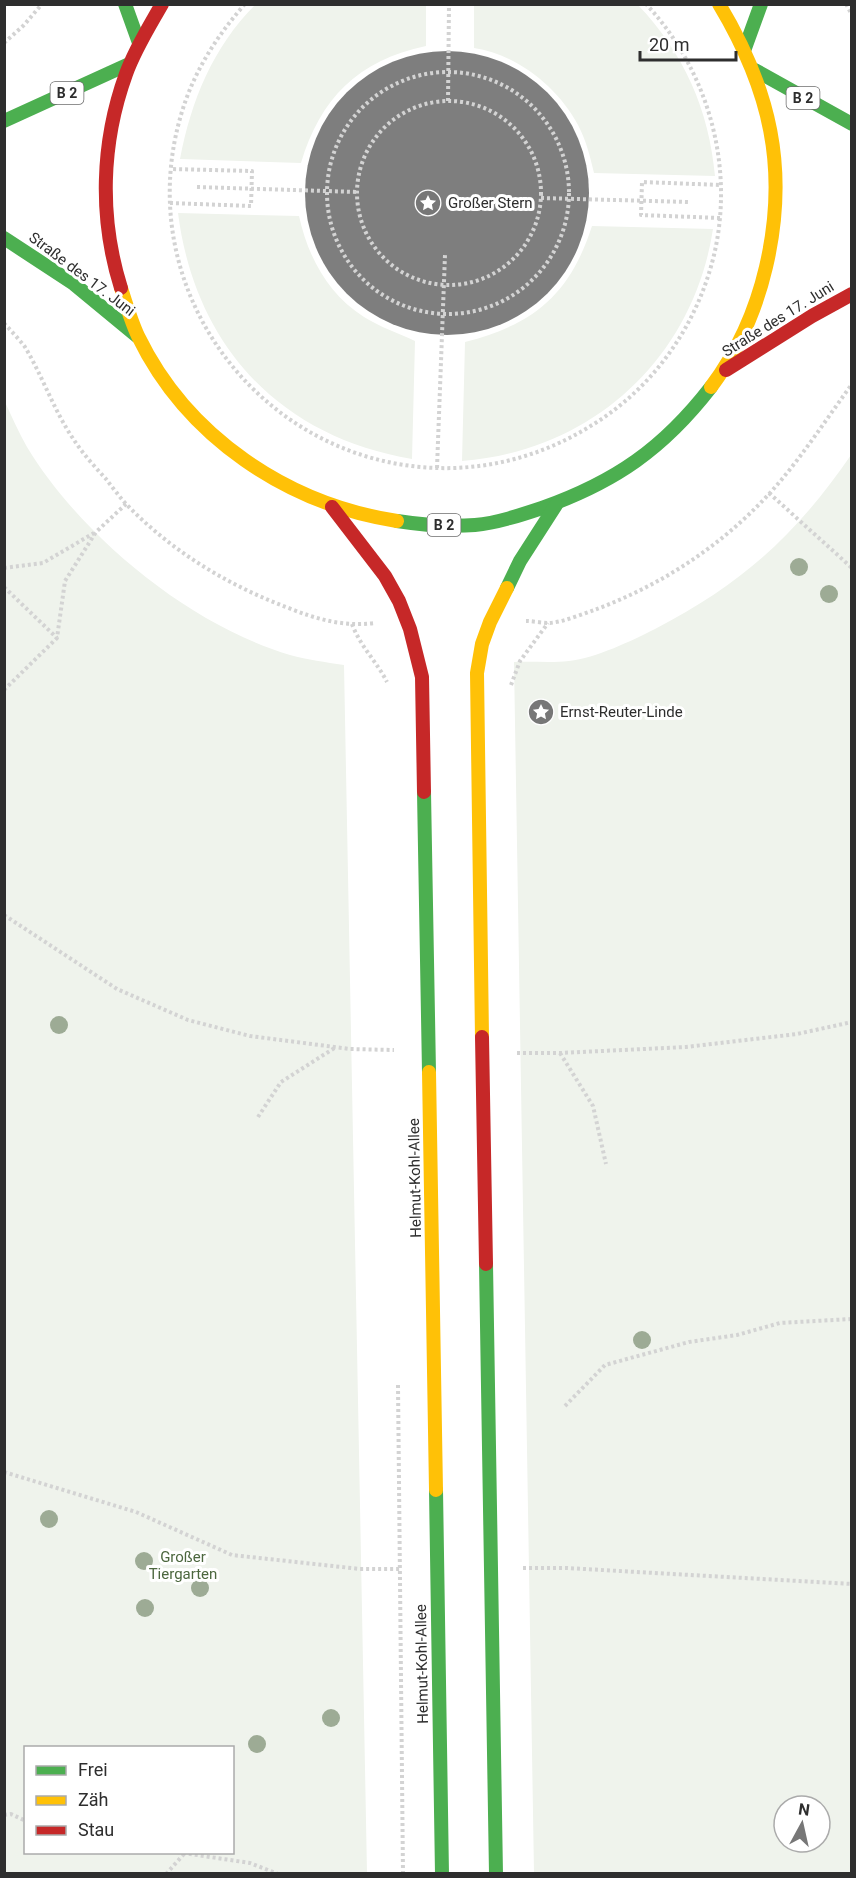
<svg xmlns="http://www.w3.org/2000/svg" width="856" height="1878" viewBox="0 0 856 1878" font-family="Roboto,sans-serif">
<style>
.green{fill:#eff3ec;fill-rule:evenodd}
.building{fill:#7e7e7e}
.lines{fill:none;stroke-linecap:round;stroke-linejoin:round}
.path{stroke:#d3d3d3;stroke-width:4;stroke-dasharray:3 3;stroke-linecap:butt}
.fast{stroke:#4caf50;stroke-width:14}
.slow{stroke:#ffc107;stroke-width:14}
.jam{stroke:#c62828;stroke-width:14}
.tree{fill:#9dab95}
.labels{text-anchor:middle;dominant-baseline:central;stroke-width:6;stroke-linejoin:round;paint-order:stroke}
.shield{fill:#fff;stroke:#6d6d6d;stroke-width:1.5}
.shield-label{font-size:14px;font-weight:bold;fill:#2e2e2e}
.poi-label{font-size:15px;fill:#2e2e2e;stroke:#fff;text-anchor:start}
.street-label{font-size:15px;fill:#2e2e2e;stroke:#fff}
.park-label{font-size:15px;fill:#4c673e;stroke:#fff}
</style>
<rect width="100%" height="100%" fill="#fff"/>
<g class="green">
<path d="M255,5H426V46C358,60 320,99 301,163L180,159C191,101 213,47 255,5Z"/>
<path d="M474,5H638C684,53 709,110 715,176L594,173C590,156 586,140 578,125C558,87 516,54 474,48Z"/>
<path d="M178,213L299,216C308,257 328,294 364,317C380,327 398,333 415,341L412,459C280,437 195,346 178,213Z"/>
<path d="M592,226L713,229C693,359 592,451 462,461L465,342C535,324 570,294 592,226Z"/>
<path d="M5,402C12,417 19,433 27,447C81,536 189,625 290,655C308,660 325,662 344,665L367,1873H5ZM26,1748H232V1852H26Z"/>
<path d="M851,455V1873H534L514,662C532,661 551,663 569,661C596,658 631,641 655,629C742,584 796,535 851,455ZM784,1806H820V1842H784Z"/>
</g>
<circle class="building" cx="447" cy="193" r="142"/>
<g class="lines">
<g class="path">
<path d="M245,4C216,37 193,73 181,115C128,295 269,474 455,468C503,466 548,452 589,427C653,389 697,326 714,255C735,166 708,70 646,4"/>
<path d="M846,4L852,15"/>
<path d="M4,43L24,25L42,4"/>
<circle cx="448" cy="193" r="121"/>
<path d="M448,101L449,4"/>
<circle cx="449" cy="193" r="92"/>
<path d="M197,187L357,192"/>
<path d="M541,198L688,202"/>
<path d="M170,203L251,206L252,171L171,169"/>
<path d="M720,218L641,215L642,182L721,185"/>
<path d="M4,323C11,331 19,339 25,347C43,377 54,411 74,440C83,454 95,467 106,479C113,488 121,499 129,507C173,552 228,585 286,607C316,619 342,627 375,623"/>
<path d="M437,468L445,255"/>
<path d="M769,493L852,568"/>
<path d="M4,568L43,563L94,533"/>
<path d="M4,587L57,638"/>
<path d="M526,621C533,621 542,623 549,623C564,622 582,614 597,609C663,584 721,546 769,494C800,460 825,421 852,384"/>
<path d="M352,624C360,646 377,662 387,682"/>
<path d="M511,685L520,661L548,623"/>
<path d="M4,690L57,638L65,581L96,532L126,504"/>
<path d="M4,915L117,989L188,1020L250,1036L350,1049L394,1050"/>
<path d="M517,1053H560L686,1047L797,1034L852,1022"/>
<path d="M560,1053L593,1106L606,1164"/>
<path d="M258,1117L281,1082L336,1047"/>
<path d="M398,1385L403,1874"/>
<path d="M565,1406L605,1365L689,1342L737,1335L780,1323L852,1319"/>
<path d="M4,1472L136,1512L232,1555L360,1569H402"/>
<path d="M523,1568H566L852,1584"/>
<path d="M4,1815L11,1814L26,1821"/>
<path d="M177,1852L250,1863L278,1874"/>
<path d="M166,1874L184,1854"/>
</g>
<g class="fast">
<path d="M125,4L139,43"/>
<path d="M745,48L761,4"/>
<path d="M755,70L852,124"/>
<path d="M4,121L129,64"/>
<path d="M4,238L74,284L137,336"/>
<path d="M397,521C423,525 449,527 475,525C497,523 521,515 542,508C615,482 663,449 711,387"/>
<path d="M507,588L520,561L556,505"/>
<path d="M424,792L429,1072"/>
<path d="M486,1264L496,1874"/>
<path d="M436,1490L442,1874"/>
</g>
<g class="slow">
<path d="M121,288C126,304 131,321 138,336C187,437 287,504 397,521"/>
<path d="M711,387C737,352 756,310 766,267C789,169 770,89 719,4"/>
<path d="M482,1037L477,673L482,644L490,622L507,588"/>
<path d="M429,1072L436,1490"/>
</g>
<g class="jam">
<path d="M121,288C99,218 101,143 126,74C135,49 149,27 162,4"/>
<path d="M726,370L812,316L852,294"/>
<path d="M332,507L385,576L399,601L410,629L422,677L424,792"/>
<path d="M482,1037L486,1264"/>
</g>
</g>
<g class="tree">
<circle cx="799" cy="567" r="9"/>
<circle cx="829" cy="594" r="9"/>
<circle cx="59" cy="1025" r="9"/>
<circle cx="642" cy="1340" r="9"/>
<circle cx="49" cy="1519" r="9"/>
<circle cx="144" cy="1561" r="9"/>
<circle cx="200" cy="1588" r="9"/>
<circle cx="145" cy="1608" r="9"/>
<circle cx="331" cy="1718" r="9"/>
<circle cx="257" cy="1744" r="9"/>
</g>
<defs>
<g id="sight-disc" transform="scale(1.35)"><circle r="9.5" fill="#777" stroke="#fff"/><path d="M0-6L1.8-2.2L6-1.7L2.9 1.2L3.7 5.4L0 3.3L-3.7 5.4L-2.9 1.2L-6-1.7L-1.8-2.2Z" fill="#fff"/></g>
</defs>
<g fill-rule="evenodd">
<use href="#sight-disc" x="428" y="203"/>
<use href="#sight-disc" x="541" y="712"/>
</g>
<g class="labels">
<g class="shield">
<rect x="50.5" y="82" width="33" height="22" rx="4.5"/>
<rect x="786.5" y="87" width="33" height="22" rx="4.5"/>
<rect x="427.5" y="514" width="33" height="22" rx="4.5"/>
</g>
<g class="shield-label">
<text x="67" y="93">B 2</text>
<text x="803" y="98">B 2</text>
<text x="444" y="525">B 2</text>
</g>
<g class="poi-label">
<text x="448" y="203">Großer Stern</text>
<text x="560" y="712">Ernst-Reuter-Linde</text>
</g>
<g class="street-label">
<text transform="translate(82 274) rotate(37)">Straße des 17. Juni</text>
<text transform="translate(778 319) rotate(-32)">Straße des 17. Juni</text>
<text transform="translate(415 1178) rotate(-91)">Helmut-Kohl-Allee</text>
<text transform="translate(422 1664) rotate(-91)">Helmut-Kohl-Allee</text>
</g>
<g class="park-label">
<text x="183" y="1557">Großer<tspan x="183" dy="17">Tiergarten</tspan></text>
</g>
</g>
<rect width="856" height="1878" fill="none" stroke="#2e2e2e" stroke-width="12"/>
<rect x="24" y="1746" width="210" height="108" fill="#ffffff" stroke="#ababab" stroke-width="1.5"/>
<rect x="36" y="1766" width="30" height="9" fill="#4caf50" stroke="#ababab" stroke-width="1.5"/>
<text x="78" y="1776" font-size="18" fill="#2e2e2e">Frei</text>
<rect x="36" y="1796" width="30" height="9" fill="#ffc107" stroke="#ababab" stroke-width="1.5"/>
<text x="78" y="1806" font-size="18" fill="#2e2e2e">Zäh</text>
<rect x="36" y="1826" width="30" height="9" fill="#c62828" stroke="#ababab" stroke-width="1.5"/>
<text x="78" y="1836" font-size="18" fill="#2e2e2e">Stau</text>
<g transform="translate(802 1824) rotate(8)"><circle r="28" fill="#ffffff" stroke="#ababab" stroke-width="1.5"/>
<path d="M0-4.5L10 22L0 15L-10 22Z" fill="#777777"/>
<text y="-9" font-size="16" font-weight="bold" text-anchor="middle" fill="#2e2e2e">N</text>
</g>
<path d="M640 51v9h96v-9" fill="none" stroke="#2e2e2e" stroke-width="3"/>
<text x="649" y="51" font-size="18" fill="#2e2e2e" stroke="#ffffff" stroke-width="4.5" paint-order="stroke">20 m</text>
</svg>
